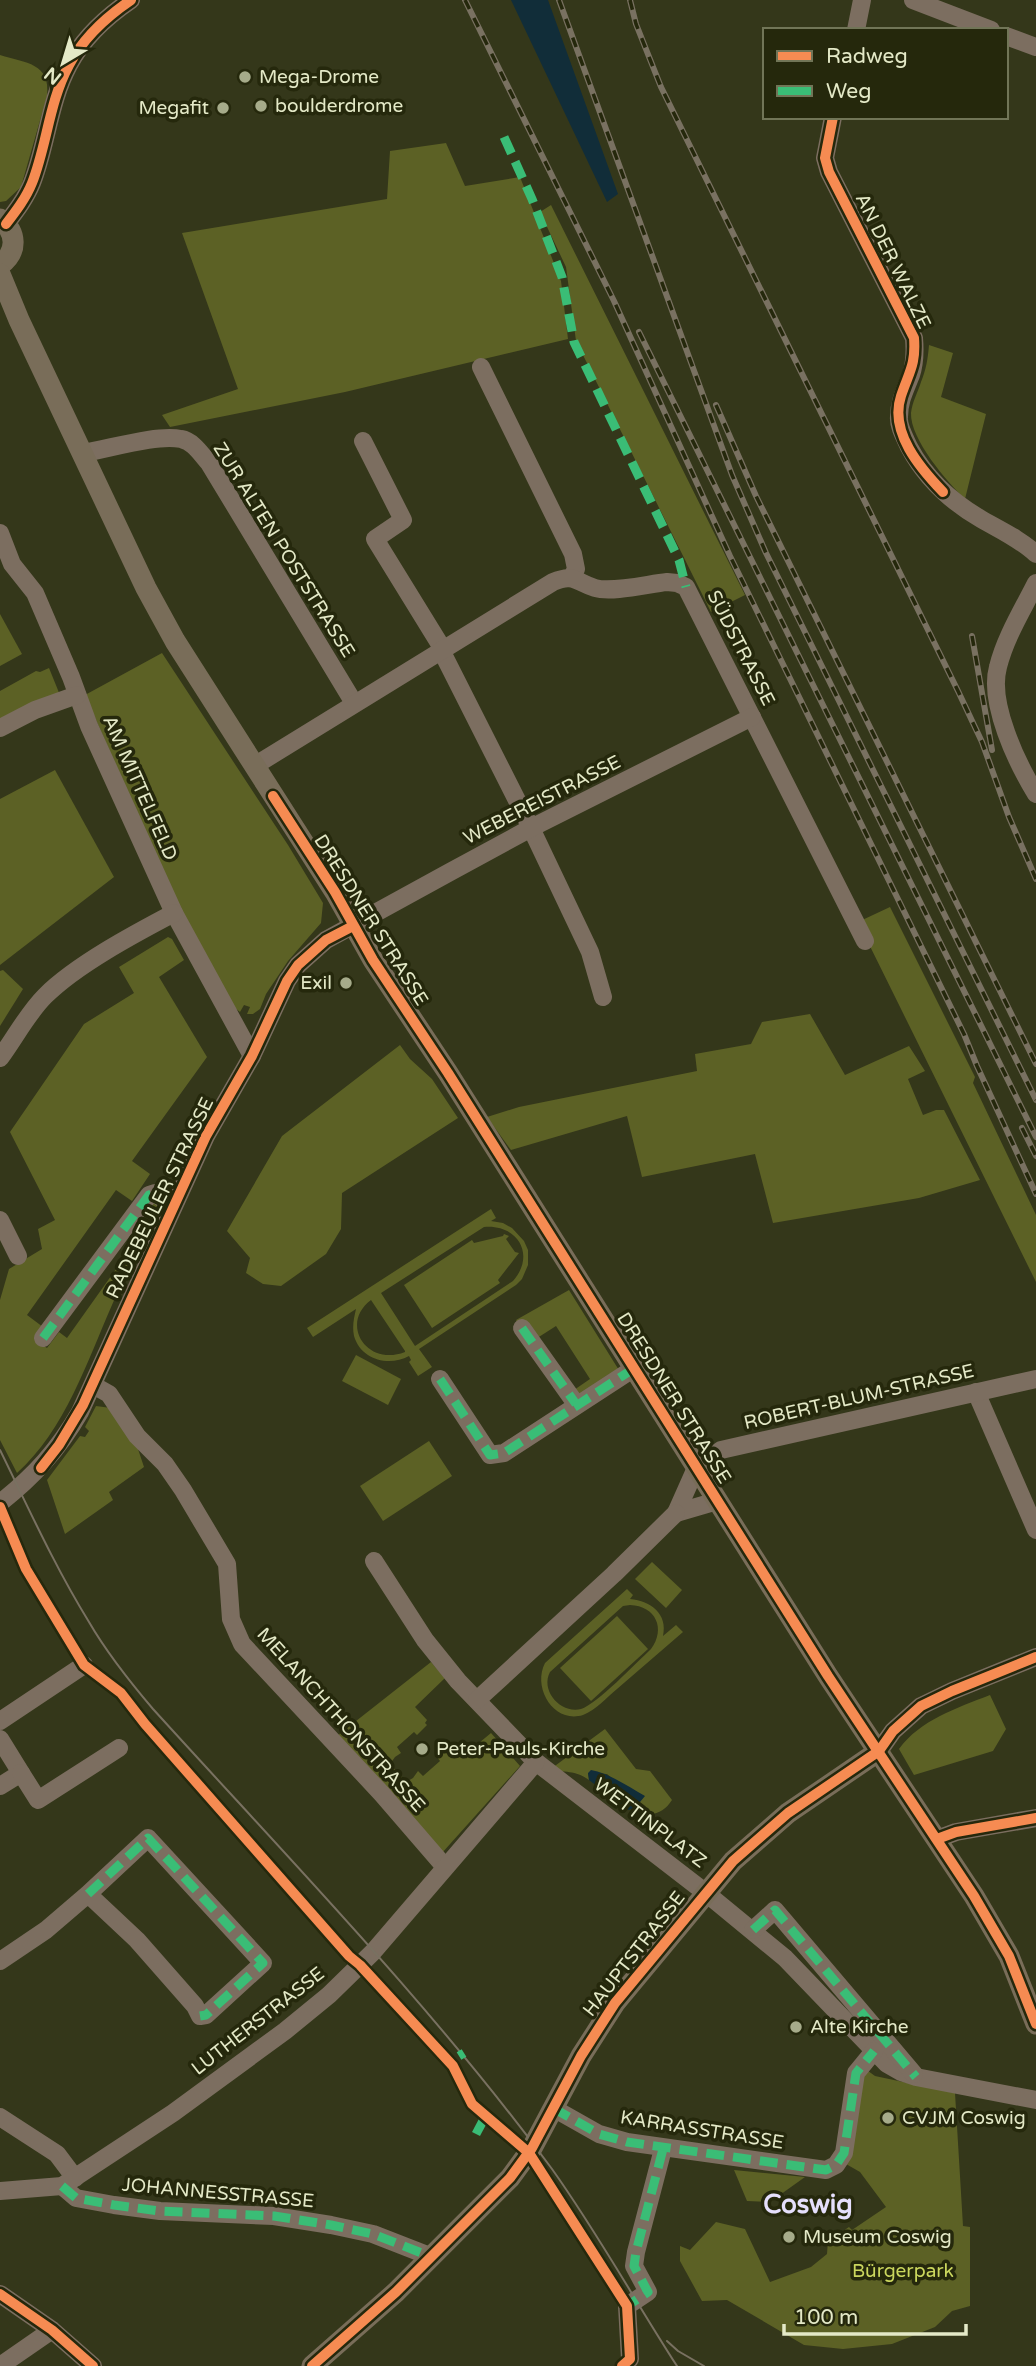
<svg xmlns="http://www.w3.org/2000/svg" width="1036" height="2366" viewBox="0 0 1036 2366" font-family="'Varela Round',sans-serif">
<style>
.green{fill:#5c6125;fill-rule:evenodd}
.water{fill:#112d39}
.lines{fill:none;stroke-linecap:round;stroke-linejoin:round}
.minor{stroke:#7c6e60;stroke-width:18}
.major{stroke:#796d59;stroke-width:21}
.tram{stroke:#797161;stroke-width:2}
.rail-casing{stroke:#797161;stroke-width:6}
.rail{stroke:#25280c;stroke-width:3.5;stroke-dasharray:10;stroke-linecap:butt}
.quiet{stroke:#3abd76;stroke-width:9;stroke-dasharray:18 9;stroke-linecap:butt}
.cycleway-casing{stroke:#25280c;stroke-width:15}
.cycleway{stroke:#f68b52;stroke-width:10}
.poi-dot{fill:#a6ab8a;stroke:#25280c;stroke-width:2.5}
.labels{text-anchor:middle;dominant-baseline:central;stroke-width:7;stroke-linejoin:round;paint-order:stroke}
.poi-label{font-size:19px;fill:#e4e9c7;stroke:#25280c;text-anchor:start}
.street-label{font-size:19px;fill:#e4e9c7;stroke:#25280c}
.park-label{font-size:19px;fill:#cbd75e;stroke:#25280c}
.district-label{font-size:26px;font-weight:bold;fill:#e5dffc;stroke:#25280c}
</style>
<rect width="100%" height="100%" fill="#34371a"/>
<g class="green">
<path d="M0,55C26,63 51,63 47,96L21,187L6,201L0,202Z"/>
<path d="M446,143L465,186L520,177L561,281L568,339L345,392L170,427L162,415L238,389L182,233L387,199L390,151Z"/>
<path d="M551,205L745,595L711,612L576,341L566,267L540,212Z"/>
<path d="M929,345L953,353L941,397L986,414L965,499C947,482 910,439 911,413C912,402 918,392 921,382C926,370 928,358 929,345Z"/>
<path d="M0,614L22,654L0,666Z"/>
<path d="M162,653L288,845L323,903L321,923L288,961L266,994L260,1009L253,1014H247L250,1007L244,1005L240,1012L235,1008L174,897L85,695Z"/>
<path d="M49,668L62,700L0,728V691L36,671L40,672Z"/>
<path d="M55,770L114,877L0,965V799Z"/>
<path d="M890,907L975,1077L973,1083L1036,1215V1282L858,922Z"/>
<path d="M168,937L172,939L184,960L159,977L207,1057L132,1161L150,1174L132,1201L116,1190L27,1315L43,1327L34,1339L47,1348L59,1332L67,1338L153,1217L145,1210L155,1198L162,1203C144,1237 127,1270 112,1305C87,1362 65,1430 17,1473L0,1440V1300L9,1269L42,1249L38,1229L55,1220L10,1132L84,1024L134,993L119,967Z"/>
<path d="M3,970L23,989L0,1026V971Z"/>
<path d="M810,1014L845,1075L909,1046L925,1071L908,1079L923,1115L936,1110H944L980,1180L919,1198L773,1223L755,1154L642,1177L627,1116L511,1150L487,1117L519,1107L697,1071L695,1054L751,1044L762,1022Z"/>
<path d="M400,1045L410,1059L432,1079L458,1118L342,1193L341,1229L326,1254L281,1286L263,1284L246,1273L250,1258L227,1231L282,1136Z"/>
<path d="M491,1209L496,1218L491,1221L503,1223L512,1228L524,1241L528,1250V1265L522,1279L516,1285L419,1349L432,1367L418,1376L409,1362L411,1360L409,1356C389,1367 361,1360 354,1336C352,1326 354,1318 356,1309L313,1337L307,1328ZM484,1227C518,1224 536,1255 513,1281L415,1346L381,1293ZM371,1300L405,1351V1352C367,1367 339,1324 371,1300Z"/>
<path d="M504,1234L509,1236L506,1239L515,1252L519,1253L498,1280L500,1283L432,1328L404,1285L472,1240L474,1243L503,1236Z"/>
<path d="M569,1290L622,1375L576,1404L574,1390L590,1379L556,1326L531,1342L516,1320Z"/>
<path d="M356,1355L401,1379L388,1405L342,1381Z"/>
<path d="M96,1406L111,1408L137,1446L144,1467L109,1492L113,1500L65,1534L47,1480L80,1436L85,1437L89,1431L85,1427Z"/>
<path d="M429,1441L452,1476L383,1521L360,1486Z"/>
<path d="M652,1562L682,1590L666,1608L635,1579Z"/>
<path d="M627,1589L633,1595L630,1599C651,1601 668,1614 663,1636L676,1625L683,1632C661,1651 639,1670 617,1689C607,1697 596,1710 583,1715C554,1724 532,1688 545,1663ZM630,1605C656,1606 666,1629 651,1649C636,1663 597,1704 581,1709C561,1714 540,1691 550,1672L623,1606Z"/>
<path d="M617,1616L648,1649L591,1701L560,1668Z"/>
<path d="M431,1662L445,1678L415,1707L427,1720L425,1723L427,1725L417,1735L414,1732L397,1747L401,1753L395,1757L390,1764L406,1782L413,1778L418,1771L423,1776L440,1761L437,1757L448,1748L450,1750L453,1748L462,1757L491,1733L520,1766L442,1853L337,1736Z"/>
<path d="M990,1695L1006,1729L993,1751L914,1775L899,1749C920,1720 957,1708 990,1695Z"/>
<path d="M605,1729L636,1769L650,1771L672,1800C663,1814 649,1819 635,1808L644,1796L614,1780L607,1774L588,1773L589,1780C575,1770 565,1772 548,1771Z"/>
<path d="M864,2068L875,2076L955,2093L963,2226L970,2227V2306L952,2311L935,2327L892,2344L843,2349L804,2345L727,2300L702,2301L680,2261V2246L690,2250L716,2222L745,2229L770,2282L811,2267L827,2254L828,2241L849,2227L852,2230L886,2207L860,2172L846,2164Z"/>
<path d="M734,2170L805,2177L770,2202L747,2201Z"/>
</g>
<g class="water">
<path d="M511,0H548L618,194L607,202Z"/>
<path d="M591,1770C609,1773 629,1787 645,1796L635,1808L628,1810L616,1800L613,1794L609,1790H602L589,1780L588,1773Z"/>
</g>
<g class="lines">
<g class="minor">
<path d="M913,0L991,30"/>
<path d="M856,30L862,0"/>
<path d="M1006,36L1036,47"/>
<path d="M833,117L825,158L829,172L914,338C915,350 915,363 911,375C905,390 899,401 899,417C898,426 905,438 909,447C926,479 950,501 981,519C1000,530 1020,539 1036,554"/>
<path d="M6,224C16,211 26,198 32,183C47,145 49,102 69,65C83,38 106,17 131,0"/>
<path d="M481,367L573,554L576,569L572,577"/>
<path d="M363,441L403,520L375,539L444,651"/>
<path d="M83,453C109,449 156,434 181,439C193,441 201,454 209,463L354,703"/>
<path d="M0,533L12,564L35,593L71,677L89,726L174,913L252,1056"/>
<path d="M1036,583C1023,609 1005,638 998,667C988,703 1017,763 1036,794"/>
<path d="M442,652L531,828L590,952L603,997"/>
<path d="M0,728L35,710L77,695"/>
<path d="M254,766L553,582C574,573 576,582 595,588C612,593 648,584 667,582L677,583L686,587L865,941"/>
<path d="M0,1058C15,1038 27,1014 45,996C76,965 134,934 174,913"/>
<path d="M0,1220L18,1256"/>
<path d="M522,1328L576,1404"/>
<path d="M43,1338L149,1195L155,1193L173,1207"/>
<path d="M440,1379L490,1455L504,1453L636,1367"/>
<path d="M93,1385L109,1394L137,1436L165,1464L183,1490L227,1564L231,1619L242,1644L382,1794L445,1867"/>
<path d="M976,1392L1036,1530"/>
<path d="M717,1501L676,1513L696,1468L721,1450L1036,1379"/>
<path d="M0,1503C34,1476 58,1450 80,1412L206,1136L252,1056L287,981L298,965L326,940L450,872L531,828L752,717"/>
<path d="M374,1561L425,1640L458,1681L536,1762L706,1893L785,1958L887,2064L901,2072L916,2077L1036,2100"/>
<path d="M477,1700L614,1574L676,1513"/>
<path d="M0,1721L84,1665"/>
<path d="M0,1739L21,1773L0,1786"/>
<path d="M879,1751L893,1731L921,1706L952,1691L1036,1657"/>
<path d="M21,1773L38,1800L119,1748"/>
<path d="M937,1839L956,1832L1036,1818"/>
<path d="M753,1930L775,1910L914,2074"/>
<path d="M0,1961L46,1930L88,1894L148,1838L263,1963L206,2015L200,2016L195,2006L137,1940L88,1894"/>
<path d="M553,2108L599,2134L627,2142L826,2170L836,2165L844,2153L856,2073L874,2051"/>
<path d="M0,2117L57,2154L75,2178"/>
<path d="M62,2186L76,2198L114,2205L160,2211L274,2216L331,2225L373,2234L432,2257"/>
<path d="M0,2191L62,2186L173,2113L285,2031L329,1995L373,1952L536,1762"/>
<path d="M0,2294L52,2330L93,2366"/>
<path d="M630,2359L627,2306L648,2292L634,2266L636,2252L663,2149"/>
<path d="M0,2366L52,2330"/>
</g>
<g class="major">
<path d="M0,219C17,232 18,252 0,265"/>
<path d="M0,274L19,320L146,588L175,641L335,892L373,960L448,1073L828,1676L974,1896L1009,1956L1036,2024"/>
<path d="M312,2366L396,2292L510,2178L532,2148L581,2056L615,2003L733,1861L788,1813L879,1751"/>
</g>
<g class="tram">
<path d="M0,1450C28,1507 55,1567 89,1622C107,1653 130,1682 153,1709C289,1859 432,2006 552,2169C597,2232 635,2301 677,2366"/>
<path d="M667,2341L678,2351L704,2366"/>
</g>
<g class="rail-casing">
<g id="rail">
<path d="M465,0L614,301L730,556L964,1034L977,1066L1036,1194"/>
<path d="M559,0L732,475L766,553L1036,1100"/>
<path d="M630,0L636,24L661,87L958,691L982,742L1009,817L1036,879"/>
<path d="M639,332L1036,1137"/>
<path d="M716,405L756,496L1036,1064"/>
<path d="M972,636L992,750"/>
<path d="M1022,1128L1036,1156"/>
</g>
</g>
<use href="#rail" class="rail"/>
<g class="quiet">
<path d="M504,137L532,199L562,277L574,342L679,560L686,587"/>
<path d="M522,1328L576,1404"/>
<path d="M43,1338L149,1195L155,1193L173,1207"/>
<path d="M440,1379L490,1455L504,1453L636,1367"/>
<path d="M88,1894L148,1838L263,1963L206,2015L200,2016"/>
<path d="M753,1930L775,1910L916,2077"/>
<path d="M459,2056L464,2053"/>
<path d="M553,2108L599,2134L627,2142L826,2170L836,2165L844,2153L856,2073L874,2051"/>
<path d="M476,2134L485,2117"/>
<path d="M62,2186L76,2198L114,2205L160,2211L274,2216L331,2225L373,2234L432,2257"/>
<path d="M628,2312L627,2306L648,2292L634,2266L636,2252L663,2149"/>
</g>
<g class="cycleway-casing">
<g id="cycleway">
<path d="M833,117L825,158L829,172L914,338C916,365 909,372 901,396C889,432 920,468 943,492"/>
<path d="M6,224C16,211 26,198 32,183C47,145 49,102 69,65C83,38 106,17 131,0"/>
<path d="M273,796L335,892L373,960L448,1073L828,1676L974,1896L1009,1956L1036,2024"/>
<path d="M41,1468L59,1445L83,1405L206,1136L252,1056L287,981L298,965L326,940L353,926"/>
<path d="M0,1507L26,1569L84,1665L121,1693L145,1724L349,1956L360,1965L453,2066L472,2104L529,2153L627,2306L630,2359L622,2366"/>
<path d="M937,1839L956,1832L1036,1818"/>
<path d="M0,2294L52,2330L93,2366"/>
<path d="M312,2366L396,2292L510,2178L532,2148L581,2056L615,2003L733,1861L788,1813L879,1751L893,1731L921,1706L952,1691L1036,1657"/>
</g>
</g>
<use href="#cycleway" class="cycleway"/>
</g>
<g class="poi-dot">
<circle cx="245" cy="77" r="7"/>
<circle cx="261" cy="106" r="7"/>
<circle cx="223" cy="108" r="7"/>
<circle cx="346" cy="983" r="7"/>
<circle cx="422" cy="1749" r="7"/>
<circle cx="796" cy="2027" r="7"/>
<circle cx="888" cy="2118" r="7"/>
<circle cx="789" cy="2237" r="7"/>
</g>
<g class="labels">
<g class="poi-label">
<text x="259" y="77">Mega-Drome</text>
<text x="275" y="106">boulderdrome</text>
<text x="209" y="108" text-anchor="end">Megafit</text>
<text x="332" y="983" text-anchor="end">Exil</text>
<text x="436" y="1749">Peter-Pauls-Kirche</text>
<text x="810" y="2027">Alte Kirche</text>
<text x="902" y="2118">CVJM Coswig</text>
<text x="803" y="2237">Museum Coswig</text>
</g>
<g class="street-label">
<text transform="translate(893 261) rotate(64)">AN DER WALZE</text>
<text transform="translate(284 550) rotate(58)">ZUR ALTEN POSTSTRASSE</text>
<text transform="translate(741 648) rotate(63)">SÜDSTRASSE</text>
<text transform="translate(140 788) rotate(66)">AM MITTELFELD</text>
<text transform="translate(542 800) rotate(-27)">WEBEREISTRASSE</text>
<text transform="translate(371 920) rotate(58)">DRESDNER STRASSE</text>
<text transform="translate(160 1198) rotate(-64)">RADEBEULER STRASSE</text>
<text transform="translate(859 1397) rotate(-13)">ROBERT-BLUM-STRASSE</text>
<text transform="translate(674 1398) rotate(58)">DRESDNER STRASSE</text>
<text transform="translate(341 1720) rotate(48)">MELANCHTHONSTRASSE</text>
<text transform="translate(650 1823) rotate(37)">WETTINPLATZ</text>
<text transform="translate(634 1954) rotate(-52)">HAUPTSTRASSE</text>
<text transform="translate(258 2021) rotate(-38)">LUTHERSTRASSE</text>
<text transform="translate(702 2130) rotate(9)">KARRASSTRASSE</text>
<text transform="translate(218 2193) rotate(5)">JOHANNESSTRASSE</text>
</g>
<g class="park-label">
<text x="903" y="2271">Bürgerpark</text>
</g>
<g class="district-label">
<text x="808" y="2204">Coswig</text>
</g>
</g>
<rect x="763" y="28" width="245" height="91" fill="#25280c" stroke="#717557" stroke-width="2"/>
<rect x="777" y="51" width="35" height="10" fill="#f68b52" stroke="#717557" stroke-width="2"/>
<text x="826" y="63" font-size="21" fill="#e4e9c7">Radweg</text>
<rect x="777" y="86" width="35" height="10" fill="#3abd76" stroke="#717557" stroke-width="2"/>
<text x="826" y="98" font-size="21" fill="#e4e9c7">Weg</text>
<g transform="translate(63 63) rotate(218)" stroke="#25280c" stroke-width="5" paint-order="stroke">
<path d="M0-5L12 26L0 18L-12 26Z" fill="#e4e9c7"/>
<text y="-10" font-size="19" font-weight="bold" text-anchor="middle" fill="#e4e9c7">N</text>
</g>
<path d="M784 2324v10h182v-10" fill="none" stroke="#e4e9c7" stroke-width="3.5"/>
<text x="794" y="2324" font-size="21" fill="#e4e9c7" stroke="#25280c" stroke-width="5" paint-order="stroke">100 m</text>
</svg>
